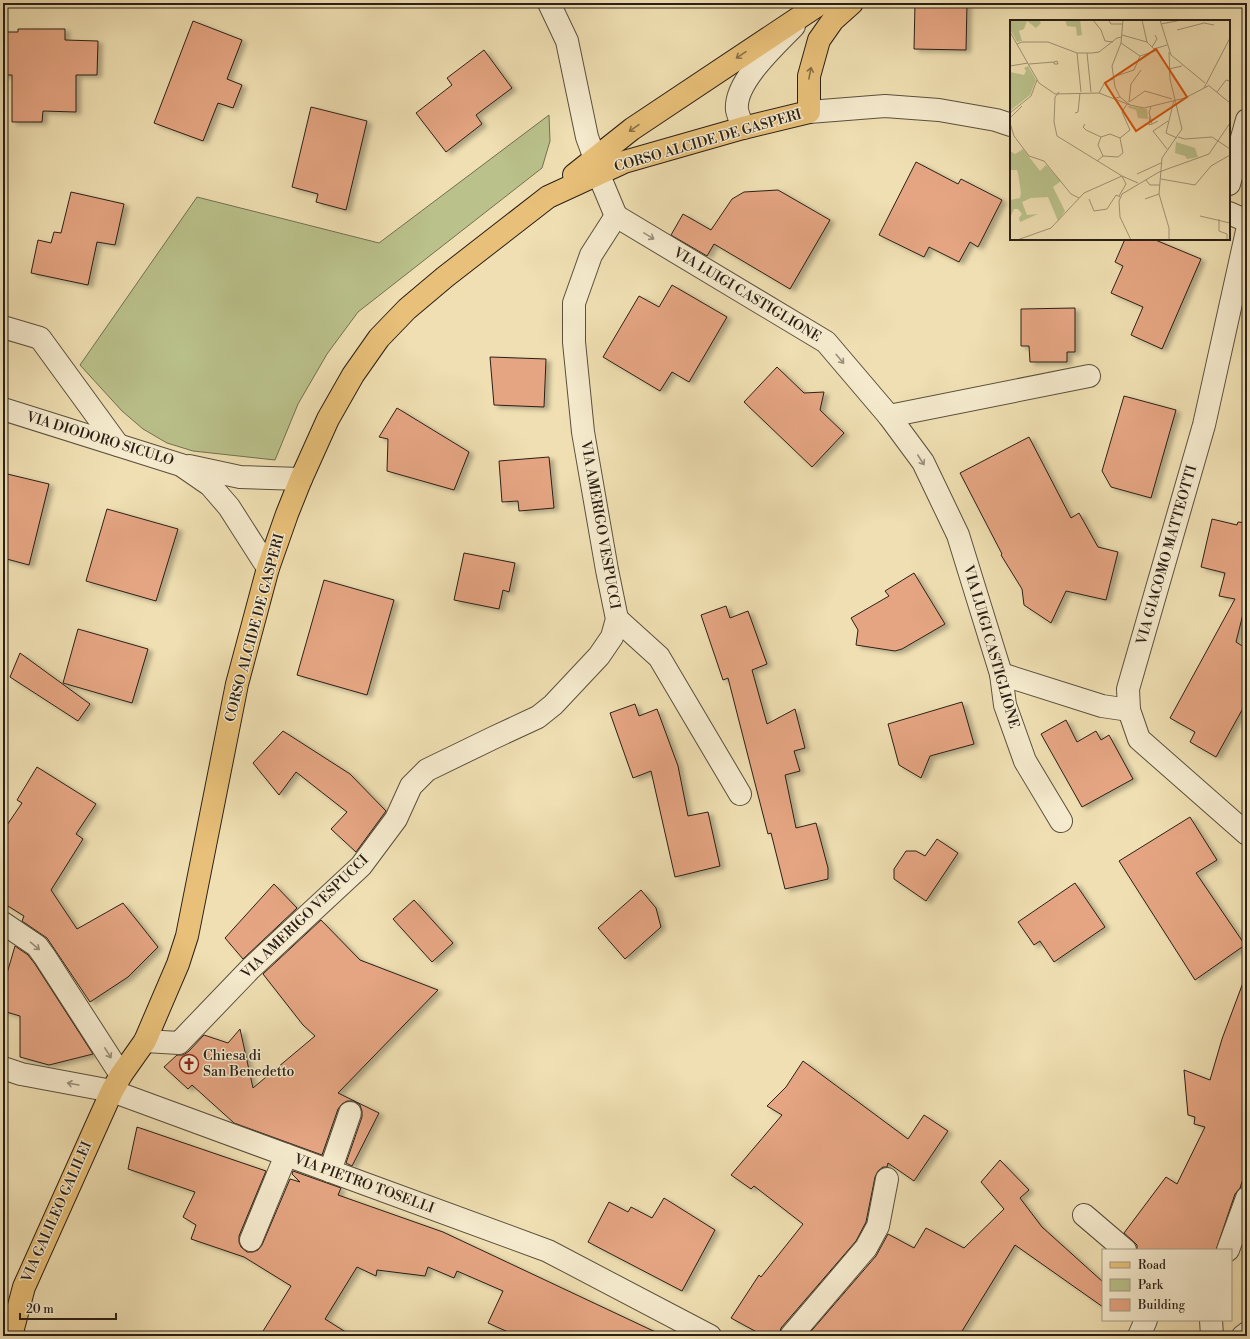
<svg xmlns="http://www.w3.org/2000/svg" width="1250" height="1339" viewBox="0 0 1250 1339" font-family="'Libre Bodoni',serif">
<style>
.green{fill:#bac18b;stroke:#727051}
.building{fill:#e5a582;stroke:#2a2017;filter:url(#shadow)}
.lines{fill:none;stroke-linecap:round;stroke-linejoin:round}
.minor-casing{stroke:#5b503e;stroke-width:24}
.major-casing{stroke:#2a2017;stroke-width:24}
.minor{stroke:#f5eacd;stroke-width:22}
.major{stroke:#e8c079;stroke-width:22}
.oneway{stroke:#897048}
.oneway2{stroke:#9a8f7b}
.labels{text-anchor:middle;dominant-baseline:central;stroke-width:3;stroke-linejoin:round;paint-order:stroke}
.street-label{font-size:14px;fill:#2a2017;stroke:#f5eacd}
.poi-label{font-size:14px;fill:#2a2017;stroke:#f5eacd;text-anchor:start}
.inset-road{fill:none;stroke:#a09374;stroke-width:1}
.view{fill:#d5530d;fill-opacity:0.15;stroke:#d5530d;stroke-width:2}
.inset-edge{fill:none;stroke:#2a2017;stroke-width:2}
</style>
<defs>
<filter id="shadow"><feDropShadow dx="4.5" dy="2.5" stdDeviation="2" flood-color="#0004"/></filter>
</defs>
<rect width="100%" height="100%" fill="#efdfb2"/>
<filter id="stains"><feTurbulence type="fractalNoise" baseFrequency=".005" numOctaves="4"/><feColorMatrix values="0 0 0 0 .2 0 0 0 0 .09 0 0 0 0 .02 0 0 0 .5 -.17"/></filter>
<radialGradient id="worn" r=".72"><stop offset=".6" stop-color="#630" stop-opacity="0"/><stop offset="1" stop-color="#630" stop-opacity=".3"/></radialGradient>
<path class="green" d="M549,115L550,141L542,168L358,312L327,354L298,404L275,460L193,451L167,443L143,429L122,411L80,365L197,197L379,243Z"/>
<g class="building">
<path d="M915,3H967L966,50L914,49Z"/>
<path d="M193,21L242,40L227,79L242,85L233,108L218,103L203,141L154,123Z"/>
<path d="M18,29H65V40L98,41L97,75H76V112L43,111L42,122H12V75H3V32H18Z"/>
<path d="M484,50L512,88L476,115L482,124L446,152L416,113L452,85L447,78Z"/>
<path d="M311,107L367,121L346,210L316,202L318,194L292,187Z"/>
<path d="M916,162L958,184L961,179L1002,200L978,247L970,242L959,262L929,247L924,257L879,235Z"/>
<path d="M778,190L830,220L790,289L714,244L707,256L671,235L683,214L711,230L732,199L744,192Z"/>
<path d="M71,192L124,204L115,245L97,242L88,285L31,273L38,240L51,243L54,232L61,233Z"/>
<path d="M1125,239H1153L1201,259L1162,349L1131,335L1143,307L1111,293L1123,266L1115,262Z"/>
<path d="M672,285L727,317L689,382L672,372L660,391L603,357L639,296L659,307Z"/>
<path d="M1075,308V352H1067V362H1030L1029,346H1021V309Z"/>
<path d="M490,357L546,359L544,407L494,405Z"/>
<path d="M777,367L804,393L824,392L820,410L844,433L812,467L744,402Z"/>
<path d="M1124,396L1176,410L1151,498L1111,487L1102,471Z"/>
<path d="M397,408L469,452L454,490L387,471L388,439L379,437Z"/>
<path d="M1029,437L1071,518L1079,513L1098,547L1118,552L1106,600L1066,591L1051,623L1024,605L1022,589L1001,555L1002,554L960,473Z"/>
<path d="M549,457L554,508L519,511L518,501L502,502L499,461Z"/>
<path d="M3,473L49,484L29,565L3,558Z"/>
<path d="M107,509L178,529L156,601L86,581Z"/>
<path d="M1212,519L1237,525L1238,522L1247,523V603L1246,602L1236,642L1247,649V701L1216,757L1190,742L1195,732L1170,718L1235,599L1219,596L1225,573L1201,567Z"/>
<path d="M464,553L515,563L509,592L503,590L499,609L454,600Z"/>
<path d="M914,573L945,624L902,649L895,651L856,645L858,630L851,618L889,596L885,591Z"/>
<path d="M324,580L394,600L367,695L297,675Z"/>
<path d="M726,606L730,618L748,611L767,664L752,670L767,724L795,709L805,748L794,751L800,771L785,775L796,828L816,823L828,868V879L785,889L771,833L768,834L728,678L723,680L701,615Z"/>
<path d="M78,629L148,649L132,703L63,683Z"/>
<path d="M20,653L90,704L78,721L10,677Z"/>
<path d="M962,702L974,744L930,756L921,778L899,765L888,724Z"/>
<path d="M635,704L639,716L657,709L678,766L688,816L708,812L720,866L675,877L651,771L633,778L610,713Z"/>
<path d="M1066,720L1077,742L1096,731L1101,740L1109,735L1133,779L1082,807L1041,734Z"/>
<path d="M283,731L350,774L386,811L356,852L331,829L347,812L296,772L279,795L253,763Z"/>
<path d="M37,767L96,804L76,834L83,839L51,890L77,929L123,903L158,947L128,977L90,1002L47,938L22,921L24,916L3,903V831L22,803L17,800Z"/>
<path d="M1190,817L1217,860L1196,873L1245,945L1195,980L1119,861Z"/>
<path d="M937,839L958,853L926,901L894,879V869L906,851H916L925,856Z"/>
<path d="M1075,883L1105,927L1054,962L1040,941L1034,945L1018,922Z"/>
<path d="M274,884L297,908L243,959L225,938Z"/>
<path d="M641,890L656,908L661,927L625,959L598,928Z"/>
<path d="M414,900L453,943L432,962L393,919Z"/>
<path d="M321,920L360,960L438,990L338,1093L379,1113L352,1166L346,1163L362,1117V1111L360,1105L354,1101H347L342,1104L338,1109L322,1155L234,1123L192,1085L188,1089L164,1067L177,1055H183L188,1052L204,1035L228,1043L240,1029L253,1088L315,1036L303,1025L263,974Z"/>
<path d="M15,946L28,955L35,964L93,1054L49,1065L20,1057V1016L3,1011V987Z"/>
<path d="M1244,980L1247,981V1167L1240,1188L1235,1194L1216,1250H1137V1245L1133,1241L1124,1233L1166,1177L1177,1184L1205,1127L1194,1124L1195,1117L1188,1115L1184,1070L1210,1080L1222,1039Z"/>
<path d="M803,1061L908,1139L924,1115L948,1131L914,1181L888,1163L887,1167H883L878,1171L875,1177L866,1222L856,1241L781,1328L779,1336H764L731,1318L759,1275L761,1277L803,1224L754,1186L751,1189L731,1175L782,1115L767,1106L786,1087Z"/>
<path d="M137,1127L266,1171L239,1236V1242L241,1247L247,1252H253L258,1250L262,1245L290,1179L300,1182L292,1174L293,1171L341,1188L338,1195L443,1232L664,1336H517L488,1323L503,1291L457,1271L454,1278L428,1267L425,1276L377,1270L376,1276L357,1267L325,1319L352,1336H260L291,1286L244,1257L191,1239L196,1225L183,1217L195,1192L128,1169Z"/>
<path d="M1000,1160L1029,1190L1020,1198L1042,1227L1103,1282V1307L1015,1245L959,1336H807L876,1256L888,1234L914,1248L926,1228L964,1248L1004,1209L981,1182Z"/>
<path d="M664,1198L715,1230L682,1291L588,1242L609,1202L628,1212L631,1207L652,1218Z"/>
</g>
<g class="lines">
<g class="minor-casing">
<g id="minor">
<path d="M549,3L567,41L587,137L595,159L598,173L616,216"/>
<path d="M809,112L885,106L939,110L996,120L1011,125"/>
<path d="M743,128C741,122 738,115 737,110C734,82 776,45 794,26"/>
<path d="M1229,184L1247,120"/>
<path d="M1229,213L1247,221"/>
<path d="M616,216L826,342L889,416L923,462L958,535L1001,674L1005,705L1025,761L1061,821"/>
<path d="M1247,231L1204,425L1128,689L1129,710L1139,739L1247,834"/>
<path d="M3,327L40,338L118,445"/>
<path d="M3,409L181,465L210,485L229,507L268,568"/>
<path d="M889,416L1089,376"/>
<path d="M189,466L240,477L301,479"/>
<path d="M617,619L659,657L740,794"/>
<path d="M1001,674L1102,706L1129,710"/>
<path d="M3,923L37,946L45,957L121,1075"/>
<path d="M145,1041L179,1043L250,969L361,866L396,819L411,786L427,770L495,737L538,717L553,705L599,656L612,637L617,619L607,570L583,432L574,342V303L591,255L616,216"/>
<path d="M3,1068L21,1074L112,1091L548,1251L710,1336"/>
<path d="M330,1171L350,1113"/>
<path d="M1084,1215L1125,1250"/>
<path d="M251,1240L286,1155"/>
<path d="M1228,1250L1247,1198"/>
<path d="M1211,1320L1212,1336"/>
<path d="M791,1336L866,1248L878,1226L887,1179"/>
<path d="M1139,1336L1146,1320"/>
<path d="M1243,1336L1247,1333"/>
</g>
</g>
<g class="major-casing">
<g id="major">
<path d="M574,175L632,129L821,3"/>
<path d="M11,1336L24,1287L112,1091L121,1075L145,1041L178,964L187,936L237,684L268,568L287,514L301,479L328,419L353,375L379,338L407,309L445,277L548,197L624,162L743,128L809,112V76L819,40L833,20L852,3"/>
</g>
</g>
<use href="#minor" class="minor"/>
<use href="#major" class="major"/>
</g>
<defs><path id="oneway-shaft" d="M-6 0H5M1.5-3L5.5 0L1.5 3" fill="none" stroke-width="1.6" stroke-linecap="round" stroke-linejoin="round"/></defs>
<g class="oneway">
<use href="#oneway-shaft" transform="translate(741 55) rotate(146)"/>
<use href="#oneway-shaft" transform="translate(810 73) rotate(-79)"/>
<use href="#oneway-shaft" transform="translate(634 128) rotate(145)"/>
</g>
<g class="oneway2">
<use href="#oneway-shaft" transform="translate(649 236) rotate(31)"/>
<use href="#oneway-shaft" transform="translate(840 359) rotate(50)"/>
<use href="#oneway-shaft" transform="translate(921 460) rotate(57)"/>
<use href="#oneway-shaft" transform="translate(35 946) rotate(40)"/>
<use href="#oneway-shaft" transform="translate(108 1053) rotate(58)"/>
<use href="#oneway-shaft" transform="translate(73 1084) rotate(-170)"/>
</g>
<defs>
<g id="church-ring" transform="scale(1)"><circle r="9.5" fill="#f5eacd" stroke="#8f2418" stroke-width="1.5"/><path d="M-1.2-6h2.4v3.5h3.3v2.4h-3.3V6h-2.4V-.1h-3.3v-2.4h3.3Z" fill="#8f2418"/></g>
</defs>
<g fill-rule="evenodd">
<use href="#church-ring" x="189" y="1064"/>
</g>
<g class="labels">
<g class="street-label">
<text transform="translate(708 141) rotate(-16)">CORSO ALCIDE DE GASPERI</text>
<text transform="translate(747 295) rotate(31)">VIA LUIGI CASTIGLIONE</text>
<text transform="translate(100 439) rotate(17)">VIA DIODORO SICULO</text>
<text transform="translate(600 525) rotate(80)">VIA AMERIGO VESPUCCI</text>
<text transform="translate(1167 555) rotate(-74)">VIA GIACOMO MATTEOTTI</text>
<text transform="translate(255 628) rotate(-75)">CORSO ALCIDE DE GASPERI</text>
<text transform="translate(991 647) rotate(74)">VIA LUIGI CASTIGLIONE</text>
<text transform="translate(305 917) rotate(-44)">VIA AMERIGO VESPUCCI</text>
<text transform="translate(364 1184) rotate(20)">VIA PIETRO TOSELLI</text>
<text transform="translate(57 1212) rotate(-66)">VIA GALILEO GALILEI</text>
</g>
<g class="poi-label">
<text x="203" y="1056">Chiesa di<tspan x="203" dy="16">San Benedetto</tspan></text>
</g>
</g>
<g transform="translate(1010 20)">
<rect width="220" height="220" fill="#efdfb2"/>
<path d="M0,0H29L31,3L26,8L17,1L14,9L9,11L12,21L7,22L0,9ZM55,0H70L72,15L67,16L66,7L57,6ZM18,46L26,60L20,75L0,91V52L14,55L16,51L14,48ZM119,86L137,89L138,99L128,98L126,90L117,87ZM166,122L185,128L188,137L177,139L175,136L165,133ZM13,129L30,151L36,145L51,161L43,167L55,191L48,201L38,177L21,178L12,182L17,195L28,194L10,202L9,198L12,194L8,189H4L0,198V180L10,178L11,173L8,153L7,150H0V131L5,134Z" fill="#bac18b"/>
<path class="inset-road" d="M83,0L91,10L95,21L103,22M132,0L137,22L144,29L157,25M150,0L161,35L195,63M99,1L101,4H113M151,4L172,0M167,10L194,3L204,5M0,12L29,63L45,74L89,73L120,85M112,15L137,22M111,23L130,36M7,24L12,22H38L67,33H82L89,32L107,18L112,17M142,27L147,19L145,15M67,33L71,72M77,33L81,72M47,41L48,44H44V42ZM19,44L44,42M0,46L18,43M159,49L172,46M103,57L124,50L130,36L148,30M198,65L220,83M194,68L220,18M49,72L45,77L44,102L47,116L112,156L128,163M207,72L216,60L220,61M89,73L95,62L103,59M110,77L105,67L102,46L111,23L113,0M106,78L110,77L120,85L134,88L175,78L198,66M164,80L156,113L167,118M119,82L135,71L162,79M119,82L121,64L131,50M141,87L139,92L142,104L148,101M0,93L21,76L27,60M65,93L68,92L70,73M140,96L139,105L142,104M0,98L12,86M0,103L4,116L19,136L34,141L61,174L69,178M75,104L73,107L76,110L91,117M168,117L175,119L202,117L220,129M157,129L143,111L158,101M93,136L88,125L91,117L100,114L110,118M87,141L93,136L108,137L113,133L110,118L120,110L112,92L117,84M127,154L151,143M151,159L185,165L201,146L220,135M136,160L140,165H150M109,176L116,164L112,156M79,179L84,191L97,189L106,175L110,177M135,179L149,174M190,196L220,203M209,199V211L217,214V220M7,220L41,208L74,173L112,156M121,220L110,197L109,181L112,174L149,152L199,134L220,103M159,220V208L149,174L152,138L172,109L160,59L159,32"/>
<path class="view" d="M146,29L177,77L126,111L95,63Z"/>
<rect width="220" height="220" class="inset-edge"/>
</g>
<rect width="1250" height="1339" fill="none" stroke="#efdfb2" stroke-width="16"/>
<rect x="4" y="4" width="1242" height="1331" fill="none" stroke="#2a2017" stroke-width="2"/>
<rect x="8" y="8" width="1234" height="1323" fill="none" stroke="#2a2017"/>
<rect x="1102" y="1249" width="130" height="72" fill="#f5eacd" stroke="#a49984"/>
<rect x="1110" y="1262" width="20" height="6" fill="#e8c079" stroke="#a49984"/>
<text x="1138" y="1269" font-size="12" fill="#2a2017">Road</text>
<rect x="1110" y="1279" width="20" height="12" fill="#bac18b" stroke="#a49984"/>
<text x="1138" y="1289" font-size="12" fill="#2a2017">Park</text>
<rect x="1110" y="1299" width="20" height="12" fill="#e5a582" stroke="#a49984"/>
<text x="1138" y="1309" font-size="12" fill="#2a2017">Building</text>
<path d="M20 1313v6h96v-6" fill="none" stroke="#2a2017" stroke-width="2"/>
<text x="26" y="1313" font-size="12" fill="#2a2017" stroke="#f5eacd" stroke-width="3" paint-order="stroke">20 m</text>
<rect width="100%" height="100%" filter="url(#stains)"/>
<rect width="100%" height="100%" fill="url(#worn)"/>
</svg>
